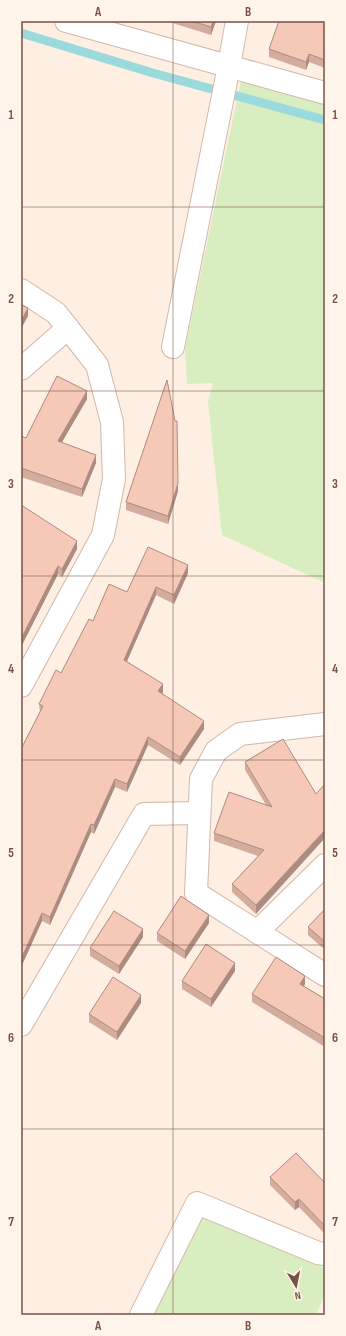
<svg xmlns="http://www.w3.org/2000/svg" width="346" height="1336" viewBox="0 0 346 1336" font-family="'Sofia Sans Condensed',sans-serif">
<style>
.green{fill:#d8edc0}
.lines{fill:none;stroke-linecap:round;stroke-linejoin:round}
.stream{stroke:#9bdadc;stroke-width:9}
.minor-casing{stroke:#d2b7aa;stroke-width:24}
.minor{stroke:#fff;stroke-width:22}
.wall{fill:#d3ac9e}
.shaded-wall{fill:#ac8c81}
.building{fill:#f5c8b8;stroke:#ac8c81}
.grid{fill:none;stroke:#785146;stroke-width:1;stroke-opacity:0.55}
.neatline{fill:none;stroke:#785146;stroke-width:1.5}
.grid-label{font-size:13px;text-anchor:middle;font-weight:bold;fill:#785146}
</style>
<rect width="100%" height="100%" fill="#feefe2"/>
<g class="green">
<path d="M241,80L325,99V583L222,535L208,401L213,383L187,384L185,349Z"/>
<path d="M194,1206L325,1268V1293L316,1315H153Z"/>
</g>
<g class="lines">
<path class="stream" d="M21,33L153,73L325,120"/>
<g class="minor-casing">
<g id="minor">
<path d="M66,21L325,93"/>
<path d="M21,290L56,313L97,365L112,422L114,479L103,535L21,686"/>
<path d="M173,347L229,66L237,21"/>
<path d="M21,369L68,328"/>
<path d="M325,724L240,734L216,751L201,779L196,893L325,975"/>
<path d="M257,932L325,865"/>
<path d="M21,1025L144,814L199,813"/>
<path d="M141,1315L197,1203L318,1253L325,1254"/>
</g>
</g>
<use href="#minor" class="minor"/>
</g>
<g class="wall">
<path d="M166,21H216L211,35Z"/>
<path d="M325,21V68L309,62L306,70L269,57V49Z"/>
<path d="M87,399L62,442L96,463L82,497L21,477V436L26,438Z"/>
<path d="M178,491L168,524L126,510V502Z"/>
<path d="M21,505L77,549L62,577L58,574L21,647Z"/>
<path d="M188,573L174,604L156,595L127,661L163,692L162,693L204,729L180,765L148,745L127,792L115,787L94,834L91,832L50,925L42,921L22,965H21V749L40,712L39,704L61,673L93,621L127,592Z"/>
<path d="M283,739L256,914L232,892V884L258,856L214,841V833L266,805L245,770V762Z"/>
<path d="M325,909V950L308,935V927Z"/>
<path d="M209,923L185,959L157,941V933Z"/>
<path d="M143,937L119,974L90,956V948Z"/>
<path d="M235,971L211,1007L182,989V981Z"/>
<path d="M305,984L304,986L325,999V1047L252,1002V994Z"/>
<path d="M141,1003L117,1040L89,1022V1014Z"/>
<path d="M270,1177L325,1183V1234L299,1207L295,1210L270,1185Z"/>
</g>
<g class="shaded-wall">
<path d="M213,21H216L211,35V27Z"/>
<path d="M309,54V62L306,70V62Z"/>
<path d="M28,308V316L21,329V321Z"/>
<path d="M87,391V399L58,449V441Z"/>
<path d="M96,455V463L82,497V489Z"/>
<path d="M178,483V491L168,524V516Z"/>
<path d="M77,541V549L62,577V569Z"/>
<path d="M188,565V573L174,604V595Z"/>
<path d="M58,566V574L21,647V639Z"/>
<path d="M156,587V595L124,668V660Z"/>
<path d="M163,684V692L158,699V691Z"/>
<path d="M204,721V729L180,765V757Z"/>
<path d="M148,737V745L127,792V784Z"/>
<path d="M115,779V787L94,834V825Z"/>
<path d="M91,824V832L50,925V917Z"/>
<path d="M325,830V838L256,914V905Z"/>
<path d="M42,913V921L22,965V957Z"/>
<path d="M209,915V923L185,959V951Z"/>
<path d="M143,929V937L119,974V966Z"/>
<path d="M235,963V971L211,1007V999Z"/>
<path d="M305,976V984L300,992V984Z"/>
<path d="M141,995V1003L117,1040V1032Z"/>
<path d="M299,1199V1207L295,1210V1202Z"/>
</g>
<g class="building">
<path d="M192,21H213L211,27Z"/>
<path d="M279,21H325V60L309,54L306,62L269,49Z"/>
<path d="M21,305L28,308L21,321Z"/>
<path d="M57,376L87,391L58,441L96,455L82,489L21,468V436L26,438Z"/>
<path d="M167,380L175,421H177L178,483L168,516L126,502Z"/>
<path d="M21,505L77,541L62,569L58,566L21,639Z"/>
<path d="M148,547L188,565L174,595L156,587L124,660L163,684L158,691L204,721L180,757L148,737L127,784L115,779L94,825L91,824L50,917L42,913L22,957H21V749L43,706L39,704L56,670L61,673L89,619L93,621L109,584L127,592Z"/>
<path d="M283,739L316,794L325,784V830L256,905L232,884L264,850L214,833L229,792L272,807L245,762Z"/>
<path d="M181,896L209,915L185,951L157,933Z"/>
<path d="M325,909V942L308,927Z"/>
<path d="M114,911L143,929L119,966L90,948Z"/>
<path d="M206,944L235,963L211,999L182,981Z"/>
<path d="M276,957L305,976L300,984L325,999V1038L252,994Z"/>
<path d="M113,977L141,995L117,1032L89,1014Z"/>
<path d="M296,1153L325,1183V1226L299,1199L295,1202L270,1177Z"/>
</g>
<path class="grid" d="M173,21V1315M21,207H325M21,391H325M21,576H325M21,760H325M21,945H325M21,1129H325"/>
<rect width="346" height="1336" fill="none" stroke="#fff4ea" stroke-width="44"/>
<g transform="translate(296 1286) rotate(170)" stroke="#fff4ea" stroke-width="3" paint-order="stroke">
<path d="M0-3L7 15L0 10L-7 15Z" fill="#785146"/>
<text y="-6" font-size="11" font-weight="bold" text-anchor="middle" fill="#785146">N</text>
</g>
<rect x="22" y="22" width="302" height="1292" class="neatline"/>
<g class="grid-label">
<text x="98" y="16">A</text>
<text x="248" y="16">B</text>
<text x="11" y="119">1</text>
<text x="335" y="119">1</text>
<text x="11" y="303">2</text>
<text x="335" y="303">2</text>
<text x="11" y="488">3</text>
<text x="335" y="488">3</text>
<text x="11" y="673">4</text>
<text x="335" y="673">4</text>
<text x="11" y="857">5</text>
<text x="335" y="857">5</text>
<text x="11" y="1042">6</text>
<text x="335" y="1042">6</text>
<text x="11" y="1226">7</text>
<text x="335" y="1226">7</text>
<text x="98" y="1330">A</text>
<text x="248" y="1330">B</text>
</g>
</svg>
